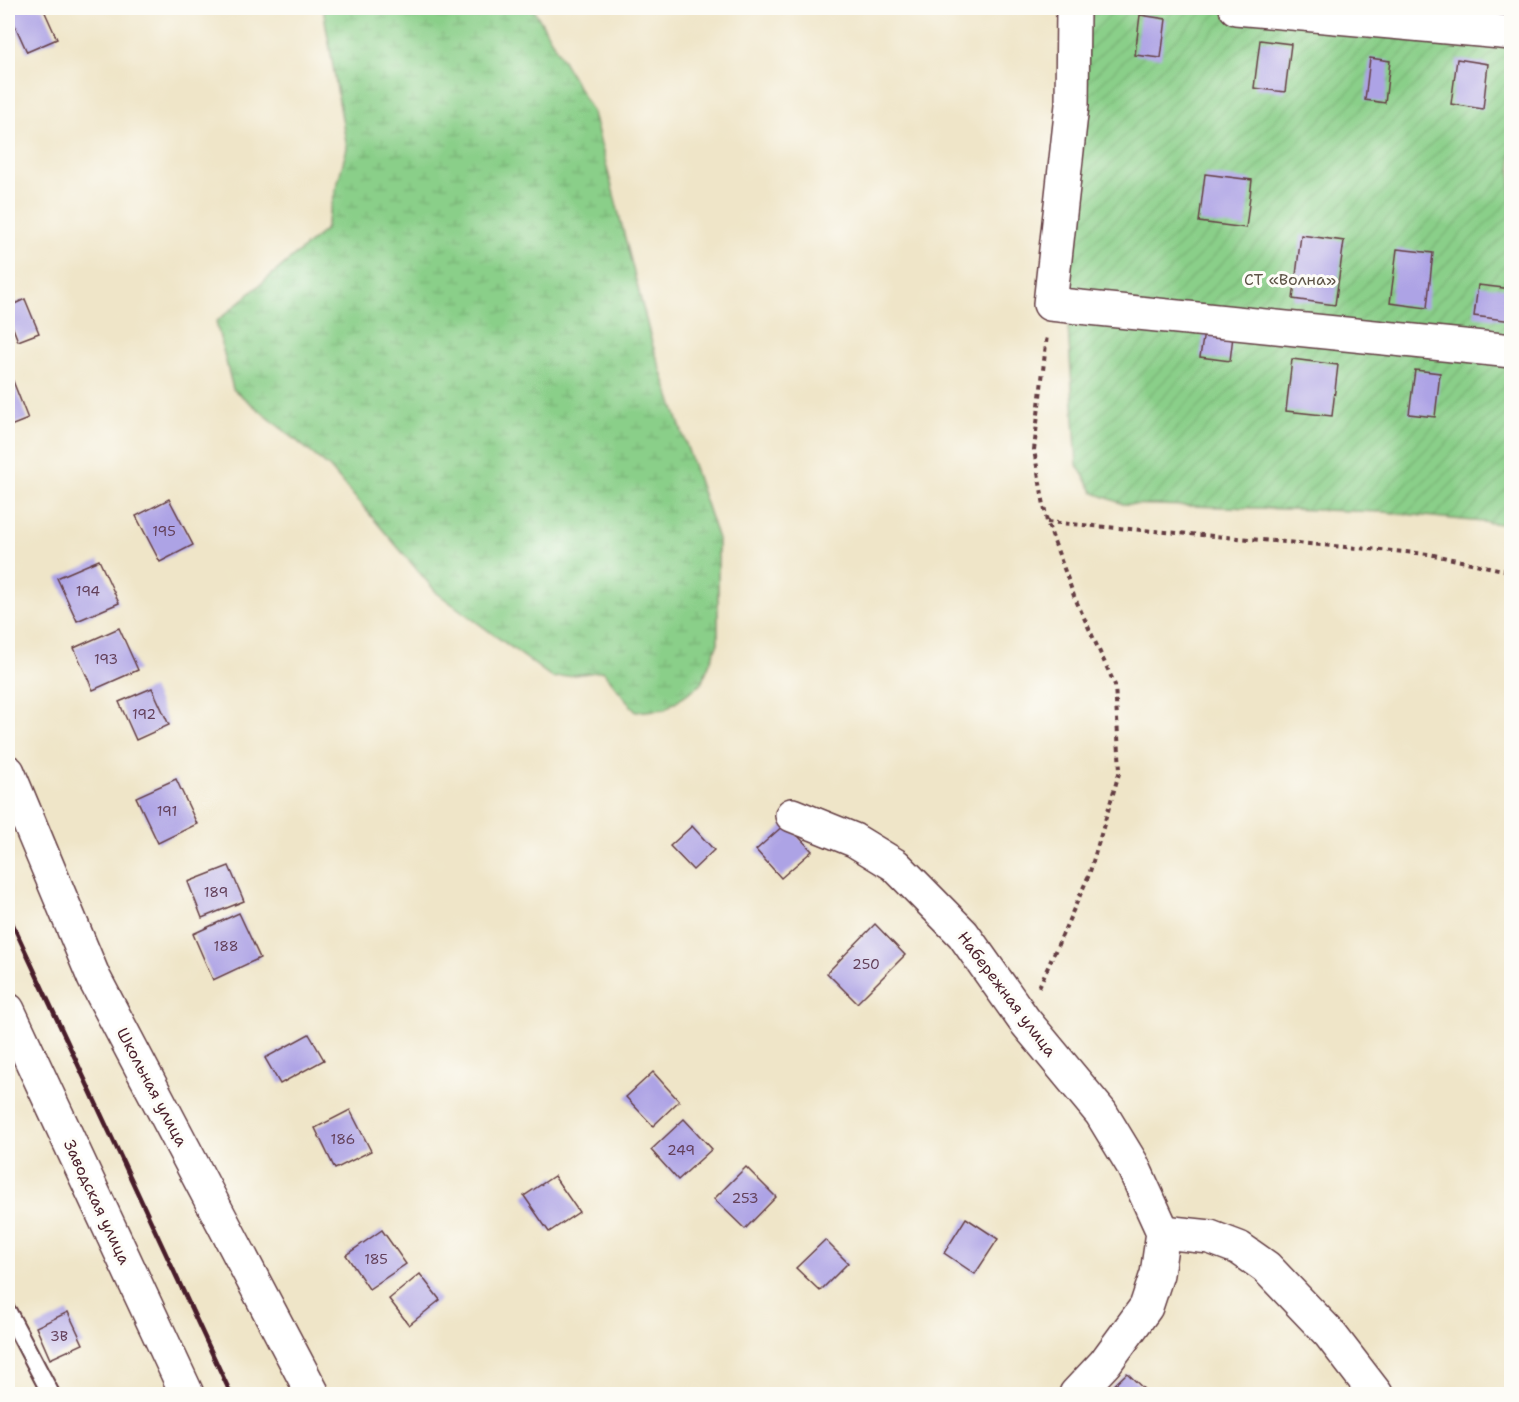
<svg xmlns="http://www.w3.org/2000/svg" width="1519" height="1402" viewBox="0 0 1519 1402" font-family="'Shantell Sans',sans-serif">
<style>
.wetland{fill:url(#wetland-marsh);stroke:#6a775a;stroke-width:1.5}
.garden{fill:url(#garden-furrows);stroke:#6a775a;stroke-width:1.5}
.building{fill:#ada3e5}
.lines{fill:none;stroke-linecap:round;stroke-linejoin:round}
.service-casing{stroke:#633d43;stroke-width:20}
.minor-casing{stroke:#633d43;stroke-width:36}
.path{stroke:#633d43;stroke-width:4;stroke-dasharray:4.5 4.5;stroke-linecap:butt}
.service{stroke:#fff;stroke-width:16}
.minor{stroke:#fff;stroke-width:33}
.rail{stroke:#4a1f2b;stroke-width:4.5}
.labels{text-anchor:middle;dominant-baseline:central;stroke-width:6;stroke-linejoin:round;paint-order:stroke}
.number-label{font-size:14px;fill:#63405a}
.park-label{font-size:16px;fill:#5d5447;stroke:#fdfcf7}
.street-label{font-size:16px;fill:#4a1f2b;stroke:#fdfcf7}
</style>
<defs>
<pattern id="wetland-marsh" width="20" height="14" patternUnits="userSpaceOnUse" patternTransform="scale(1.5)"><rect width="20" height="14" fill="#8acf89"/><path d="M1 5h8M5 5V1M11 12h8M15 12V8" fill="none" stroke="#79b176"/></pattern>
<pattern id="garden-furrows" width="10" height="10" patternUnits="userSpaceOnUse" patternTransform="scale(1.5)"><rect width="10" height="10" fill="#8acf89"/><path d="M-1 1l2-2M0 10L10 0M9 11l2-2" fill="none" stroke="#79b176"/></pattern>
</defs>
<rect width="100%" height="100%" fill="#fdfcf7"/>
<filter id="ink" filterUnits="userSpaceOnUse"><feTurbulence type="fractalNoise" baseFrequency=".0167" numOctaves="2"/><feDisplacementMap in="SourceGraphic" scale="12" xChannelSelector="R" yChannelSelector="G"/><feConvolveMatrix kernelMatrix="1 2 1 2 8 2 1 2 1" color-interpolation-filters="sRGB"/></filter>
<filter id="wash" filterUnits="userSpaceOnUse"><feTurbulence type="fractalNoise" baseFrequency=".008" numOctaves="4" result="noise"/><feDisplacementMap in="SourceGraphic" scale="24" xChannelSelector="R" yChannelSelector="G"/><feGaussianBlur stdDeviation="1.35" result="paint"/><feColorMatrix in="noise" values="0 0 0 0 0 0 0 0 0 0 0 0 0 0 0 0 0 1.4 0 .05"/><feComposite in="paint" operator="in"/></filter>
<g filter="url(#wash)">
<rect width="100%" height="100%" fill="#efe5c8"/>
<path class="wetland" d="M323,8H533L593,113L652,343L718,539V643L701,684L665,709L636,712L603,671L553,678L437,593L330,468L233,389L216,322L325,230L347,148Z"/>
<path class="garden" d="M1089,8H1511V525L1385,512L1123,504L1094,493L1077,465L1066,295Z"/>
<g id="blocks">
<g class="building">
<path d="M10,8H43L57,39L27,52L8,10Z"/>
<path d="M1140,15L1166,19L1161,58L1135,55Z"/>
<path d="M1260,40L1291,44L1285,92L1254,88Z"/>
<path d="M1370,58L1390,61L1385,103L1365,100Z"/>
<path d="M1457,59L1488,64L1483,109L1451,104Z"/>
<path d="M1205,174L1252,180L1246,228L1199,222Z"/>
<path d="M1301,235L1344,241L1335,305L1293,299Z"/>
<path d="M1397,249L1433,253L1427,308L1390,303Z"/>
<path d="M1478,285L1512,289V321L1474,316Z"/>
<path d="M25,299L39,333L18,341L8,315V307Z"/>
<path d="M1204,332L1233,336L1230,361L1200,357Z"/>
<path d="M1292,359L1338,365L1332,416L1286,411Z"/>
<path d="M1415,370L1440,373L1435,417L1409,414Z"/>
<path d="M13,381L28,419L8,427V383Z"/>
<path d="M169,499L193,545L160,562L136,516Z"/>
<path d="M99,560L119,603L77,621L57,578Z"/>
<path d="M119,628L138,670L93,690L74,648Z"/>
<path d="M152,688L169,725L136,740L119,702Z"/>
<path d="M176,779L197,824L158,843L136,797Z"/>
<path d="M786,823L812,851L781,878L756,850Z"/>
<path d="M692,826L714,850L693,870L670,846Z"/>
<path d="M229,866L244,901L202,918L188,882Z"/>
<path d="M239,913L260,958L213,980L193,934Z"/>
<path d="M875,924L905,955L857,1003L827,973Z"/>
<path d="M309,1034L324,1060L280,1084L265,1058Z"/>
<path d="M653,1072L679,1101L653,1126L626,1097Z"/>
<path d="M350,1110L371,1151L335,1169L315,1128Z"/>
<path d="M684,1119L712,1149L678,1180L651,1150Z"/>
<path d="M746,1167L776,1197L745,1229L714,1199Z"/>
<path d="M554,1176L579,1212L549,1232L524,1196Z"/>
<path d="M966,1218L998,1239L975,1274L944,1253Z"/>
<path d="M382,1230L406,1264L369,1289L346,1255Z"/>
<path d="M825,1240L848,1263L820,1291L796,1268Z"/>
<path d="M420,1274L440,1300L409,1325L389,1299Z"/>
<path d="M68,1312L83,1344L50,1359L36,1327Z"/>
<path d="M1127,1373L1149,1394H1105Z"/>
</g>
</g>
</g>
<g filter="url(#ink)">
<use href="#blocks" fill-opacity="0" stroke="#633d43" stroke-width="1.5"/>
<g class="lines">
<g class="service-casing">
<path id="service" d="M8,1312L51,1394"/>
</g>
<g class="minor-casing">
<g id="minor">
<path d="M1073,8L1072,105L1050,304L1512,351"/>
<path d="M1236,8L1512,33"/>
<path d="M8,772L94,978L313,1394"/>
<path d="M792,815L854,840L895,865L963,934L1024,1020L1101,1113L1132,1164L1163,1232L1157,1274L1146,1307L1105,1363L1076,1394"/>
<path d="M8,1010L187,1394"/>
<path d="M1163,1232L1210,1237L1239,1248L1266,1267L1329,1333L1376,1394"/>
</g>
</g>
<g class="path">
<path d="M1047,522L1429,554L1512,572"/>
<path d="M1039,987L1089,875L1120,770L1115,685L1074,596L1047,522L1034,450L1047,335"/>
</g>
<use href="#service" class="service"/>
<use href="#minor" class="minor"/>
<path class="rail" d="M8,914L231,1394"/>
</g>
</g>
<g class="labels">
<g class="number-label">
<text x="164" y="531">195</text>
<text x="88" y="591">194</text>
<text x="106" y="659">193</text>
<text x="144" y="714">192</text>
<text x="167" y="811">191</text>
<text x="216" y="892">189</text>
<text x="226" y="946">188</text>
<text x="866" y="964">250</text>
<text x="343" y="1139">186</text>
<text x="681" y="1150">249</text>
<text x="745" y="1198">253</text>
<text x="376" y="1259">185</text>
<text x="59" y="1336">3В</text>
</g>
<g class="park-label">
<text x="1290" y="279">СТ «Волна»</text>
</g>
<g class="street-label">
<text transform="translate(1007 994) rotate(53)">Набережная улица</text>
<text transform="translate(152 1087) rotate(62)">Школьная улица</text>
<text transform="translate(97 1202) rotate(65)">Заводская улица</text>
</g>
</g>
<rect width="1519" height="1402" fill="none" stroke="#fdfcf7" stroke-width="30"/>
</svg>
